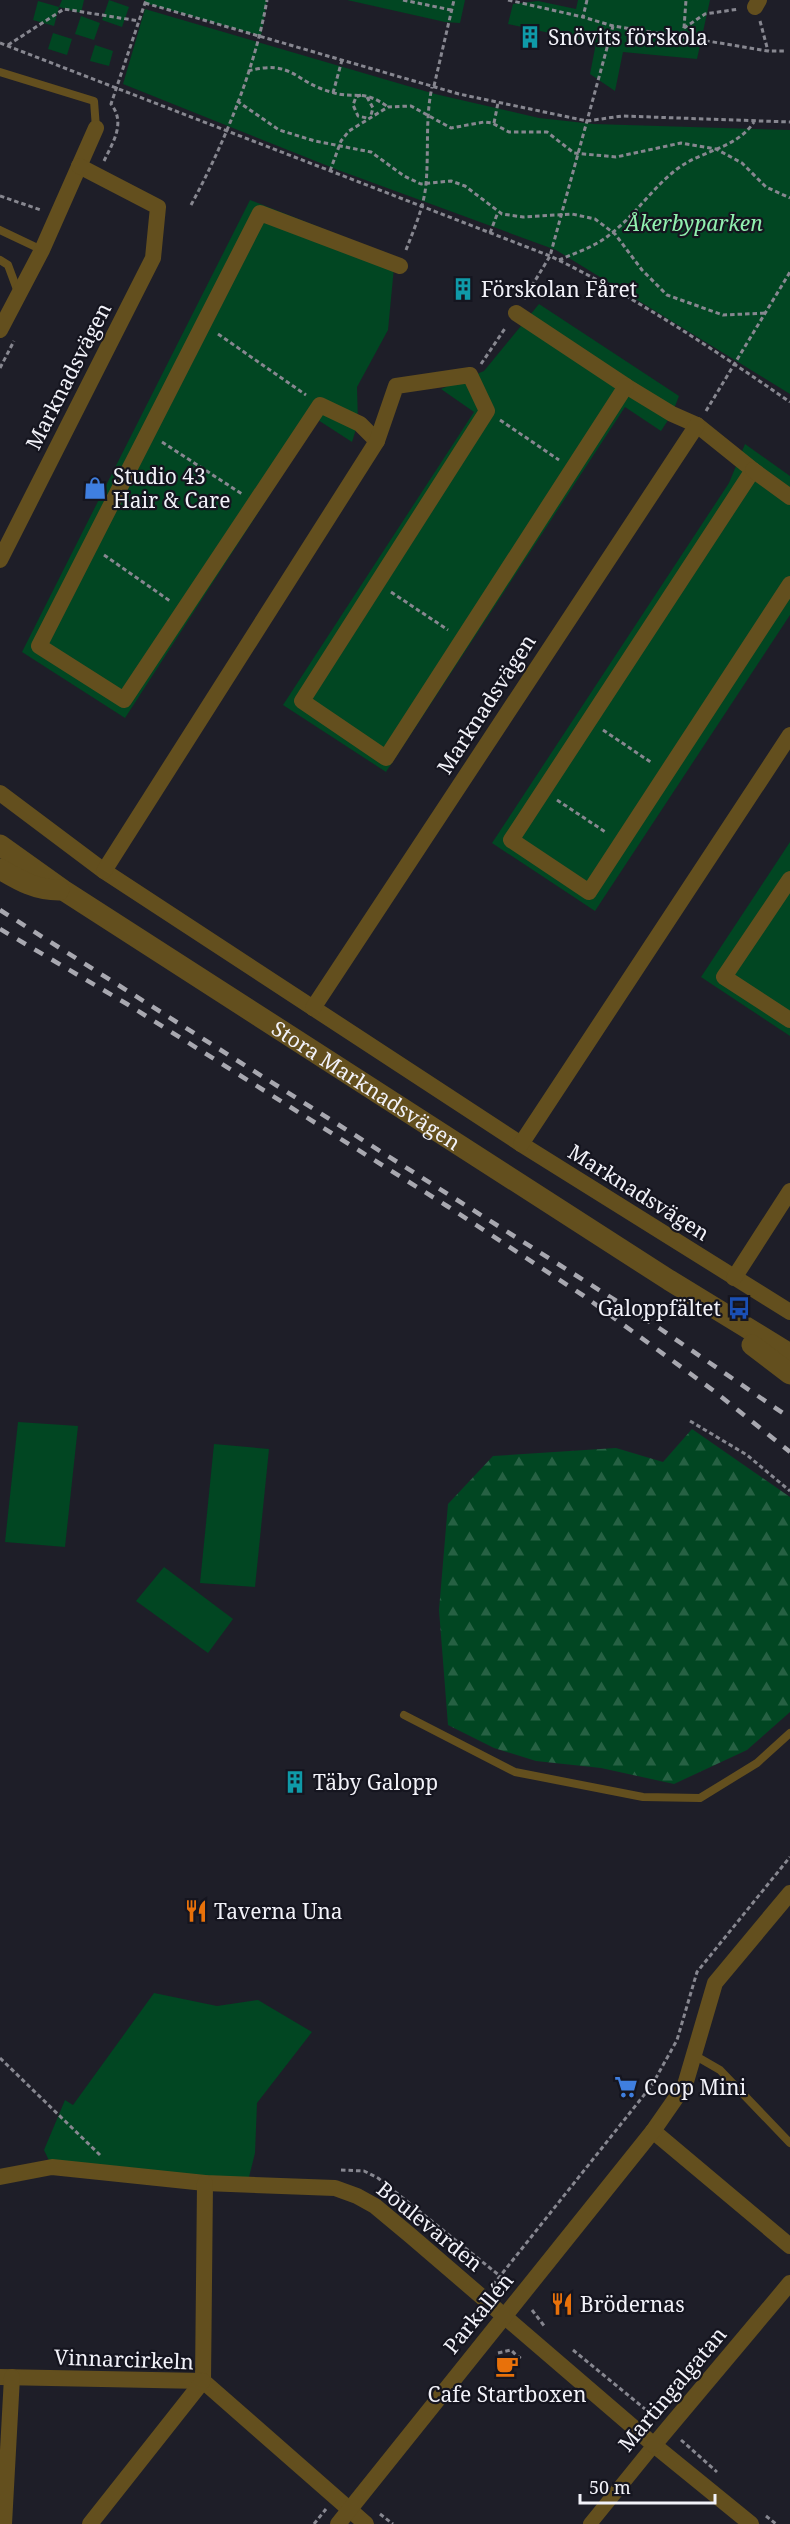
<svg xmlns="http://www.w3.org/2000/svg" width="790" height="2524" viewBox="0 0 790 2524" font-family="'Noto Serif',serif">
<style>
.forest{fill:url(#forest-firs)}
.park{fill:#014622}
.lines{fill:none;stroke-linecap:round;stroke-linejoin:round}
.path{stroke:#878790;stroke-width:3;stroke-dasharray:4.5 3;stroke-linecap:butt}
.service{stroke:#634f1e;stroke-width:8}
.pedestrian{stroke:#634f1e;stroke-width:14}
.minor{stroke:#634f1e;stroke-width:16}
.tertiary{stroke:#634f1e;stroke-width:21}
.rail{stroke:#a8a8b0;stroke-width:4.5;stroke-dasharray:10 10;stroke-linecap:butt}
.labels{text-anchor:middle;dominant-baseline:central;stroke-width:4.5;stroke-linejoin:round;paint-order:stroke}
.poi-label{font-size:21px;fill:#f2f2f9;stroke:#15151f;text-anchor:start}
.park-label{font-size:21px;font-style:italic;fill:#91f0af;stroke:#15151f}
.street-label{font-size:21px;fill:#f2f2f9;stroke:#15151f}
</style>
<defs>
<pattern id="forest-firs" width="22" height="20" patternUnits="userSpaceOnUse" patternTransform="scale(1.5)"><rect width="22" height="20" fill="#014622"/><path d="M5 1l3.5 6h-7zM16 11l3.5 6h-7z" fill="#266143"/></pattern>
</defs>
<rect width="100%" height="100%" fill="#1e1e28"/>
<path class="forest" d="M692,1429L790,1497V1712L747,1750L674,1784L601,1768L536,1761L494,1748L448,1725L439,1610L448,1504L493,1456L616,1448L663,1462Z"/>
<g class="park">
<path d="M62,0H84L81,13L59,7L54,26L33,20L38,1L59,7Z"/>
<path d="M109,0L129,7L122,27L102,20Z"/>
<path d="M145,0H267L261,36L145,3Z"/>
<path d="M347,0H465L460,23L445,22Z"/>
<path d="M578,0H710L697,59L623,52L615,91L590,74L596,43L508,24L513,4L538,1L576,9Z"/>
<path d="M145,9L435,94L539,118L594,124L790,130V394L556,250L338,170L123,84Z"/>
<path d="M81,16L100,23L94,40L75,34Z"/>
<path d="M53,33L72,39L67,55L48,49Z"/>
<path d="M95,45L113,51L109,66L90,61Z"/>
<path d="M250,200L395,257L388,330L357,387L358,423L352,442L318,420L125,718L22,652Z"/>
<path d="M539,304L679,396L672,414L661,431L625,407L386,772L283,705L474,412L441,389L484,371Z"/>
<path d="M745,444L790,476V615L595,911L492,843L729,483Z"/>
<path d="M790,842V1036L701,977Z"/>
<path d="M18,1422L78,1426L65,1547L5,1542Z"/>
<path d="M214,1444L269,1449L255,1587L200,1583Z"/>
<path d="M164,1567L233,1619L208,1653L136,1601Z"/>
<path d="M154,1993L217,2006L258,2000L312,2032L257,2103L255,2153L247,2185L52,2167L44,2150L65,2100L73,2105Z"/>
</g>
<g class="lines">
<g class="path">
<path d="M403,0L451,10"/>
<path d="M508,0L583,17"/>
<path d="M587,0L583,17L613,26"/>
<path d="M145,3L459,94L587,121L622,116L790,122"/>
<path d="M760,21L768,51"/>
<path d="M684,28L686,0"/>
<path d="M683,37L768,51H785"/>
<path d="M0,43L550,256C634,296 713,349 790,402"/>
<path d="M8,45L64,9L139,21"/>
<path d="M248,71C293,59 294,82 331,92C355,100 362,88 388,107"/>
<path d="M434,86L454,0"/>
<path d="M333,93L342,60"/>
<path d="M361,95L356,97L353,105L358,116L367,118"/>
<path d="M367,97L373,108L371,115"/>
<path d="M237,101L279,130L315,141L371,152L404,176L421,184L451,181L465,186L502,214L523,217L572,214L595,219L615,234L642,270L667,295L723,315L767,313"/>
<path d="M494,123L498,103"/>
<path d="M104,161C113,142 126,123 111,104L146,0"/>
<path d="M330,171L341,141L349,131L388,107L411,106L451,128L484,122L492,123L509,132H547L574,153L616,157L681,143L716,149L742,163L766,187L790,198"/>
<path d="M0,196L41,210"/>
<path d="M191,205C224,144 255,69 267,0"/>
<path d="M490,233L498,212"/>
<path d="M406,250C414,229 424,207 426,184C429,151 425,119 432,87"/>
<path d="M559,260C575,253 594,247 608,236C634,217 652,188 677,169C702,150 736,149 754,122"/>
<path d="M524,299L550,256L613,26L682,37L684,28L705,14L739,9"/>
<path d="M218,334L306,395"/>
<path d="M481,364L506,327"/>
<path d="M0,368L14,341"/>
<path d="M706,411L790,272"/>
<path d="M500,420L559,460"/>
<path d="M162,442L242,494"/>
<path d="M104,555L170,601"/>
<path d="M391,592L448,630"/>
<path d="M603,730L652,763"/>
<path d="M557,800L607,833"/>
<path d="M690,1421L747,1455L790,1491"/>
<path d="M0,2058L100,2155"/>
<path d="M341,2170L364,2171L378,2178L500,2276L507,2288"/>
<path d="M493,2285L652,2085L677,2040L697,1972L790,1857"/>
<path d="M532,2310L545,2327"/>
<path d="M573,2350L656,2418"/>
<path d="M498,2353L511,2350L519,2358L522,2354"/>
<path d="M681,2440L717,2472"/>
<path d="M380,2514L393,2524"/>
<path d="M766,2516L776,2524"/>
<path d="M314,2524L326,2509"/>
</g>
<g class="service">
<path d="M0,72L94,101L96,128"/>
<path d="M0,230L42,250"/>
<path d="M0,260L8,265L18,292"/>
<path d="M404,1715L515,1772L643,1797L700,1798L757,1763L790,1733"/>
<path d="M694,2055L720,2070L790,2143"/>
</g>
<path class="pedestrian" d="M590,2524L654,2445"/>
<g class="minor">
<path d="M755,7L759,0"/>
<path d="M516,313L626,386L672,414L697,425L753,470L511,840L589,892L790,584"/>
<path d="M0,330L42,250L96,128"/>
<path d="M377,441L360,424L320,405L124,700L39,646L260,213L400,266"/>
<path d="M753,470L790,497"/>
<path d="M0,560L153,258L158,207L79,166"/>
<path d="M0,793L104,871L521,1144L790,1312"/>
<path d="M104,871L377,441L396,386L470,375L487,411L302,701L386,758L626,386"/>
<path d="M790,879L724,977L790,1020"/>
<path d="M313,1008L697,425"/>
<path d="M521,1144L790,735"/>
<path d="M734,1278L790,1191"/>
<path d="M653,2131L790,2246"/>
<path d="M0,2177L52,2167L205,2183L335,2188L357,2196L375,2206L411,2236L654,2445L751,2524"/>
<path d="M205,2183L203,2381L366,2524"/>
<path d="M0,2377L203,2381"/>
<path d="M654,2445L790,2283"/>
<path d="M4,2524L12,2377"/>
<path d="M90,2524L203,2381"/>
<path d="M338,2524L653,2131L685,2085L715,1983L790,1893"/>
</g>
<g class="tertiary">
<path id="s1" d="M0,845L63,890L669,1280L790,1354"/>
<path d="M0,869C20,881 36,890 59,890"/>
<path d="M752,1345L790,1374"/>
</g>
<g class="rail">
<path d="M0,910L659,1328L790,1418"/>
<path d="M0,929L127,1004L447,1206L584,1296L714,1391L790,1452"/>
</g>
</g>
<defs>
<g id="building-bare" transform="scale(1.8)"><path d="M-4-6H4V6H1V3H-1V6H-4ZM-2.5-4.3h1.7v1.8h-1.7ZM.8-4.3h1.7v1.8H.8ZM-2.5-1h1.7V.8h-1.7ZM.8-1h1.7V.8H.8Z" fill="#0f9aa8" stroke="#15151f" stroke-width="2.5" paint-order="stroke"/></g>
<g id="shop-bare" transform="scale(1.8)"><path d="M-5-2.5h2.3a2.7 3.5 0 0 1 5.4 0H5L5.5 6h-11ZM-1.5-2.5h3a1.5 2.3 0 0 0-3 0Z" fill="#3f7fe0" stroke="#15151f" stroke-width="2.5" paint-order="stroke"/></g>
<g id="bus-bare" transform="scale(1.8)"><path d="M-5-6H5V4H4V6H2V4H-2V6H-4V4H-5ZM-3.5-4V0h7V-4ZM-3.5 1.2v1.5H-2V1.2ZM2 1.2v1.5H3.5V1.2Z" fill="#1a4fb4" stroke="#15151f" stroke-width="2.5" paint-order="stroke"/></g>
<g id="restaurant-bare" transform="scale(1.8)"><path d="M-5-6h1v4h1v-4h1v4h1v-4h1v5L-1.5 .5V6h-2V.5L-5-1ZM5-6V6H3V1.5H1.5Q1.5-4 5-6Z" fill="#e8710a" stroke="#15151f" stroke-width="2.5" paint-order="stroke"/></g>
<g id="supermarket-bare" transform="scale(1.8)"><path d="M-6-5.5h2.5l.6 2H6L4.5 2H-2.5L-4.4-4H-6ZM-1.5 3.2a1.3 1.3 0 1 0 .1 0ZM3 3.2a1.3 1.3 0 1 0 .1 0Z" fill="#3f7fe0" stroke="#15151f" stroke-width="2.5" paint-order="stroke"/></g>
<g id="cafe-bare" transform="scale(1.8)"><path d="M-5.5-4.5H6V0H3Q3 3.5 0 3.5H-2.5Q-5.5 3.5-5.5 0ZM3-3.2v2h1.7v-2ZM-6 4.5H4V6H-6Z" fill="#e8710a" stroke="#15151f" stroke-width="2.5" paint-order="stroke"/></g>
</defs>
<g fill-rule="evenodd">
<use href="#building-bare" x="530" y="37"/>
<use href="#building-bare" x="463" y="289"/>
<use href="#shop-bare" x="95" y="488"/>
<use href="#bus-bare" x="739" y="1308"/>
<use href="#building-bare" x="295" y="1782"/>
<use href="#restaurant-bare" x="196" y="1911"/>
<use href="#supermarket-bare" x="626" y="2087"/>
<use href="#restaurant-bare" x="562" y="2304"/>
<use href="#cafe-bare" x="507" y="2366"/>
</g>
<g class="labels">
<g class="poi-label">
<text x="548" y="37">Snövits förskola</text>
<text x="481" y="289">Förskolan Fåret</text>
<text x="113" y="476">Studio 43<tspan x="113" dy="24">Hair &amp; Care</tspan></text>
<text x="721" y="1308" text-anchor="end">Galoppfältet</text>
<text x="313" y="1782">Täby Galopp</text>
<text x="214" y="1911">Taverna Una</text>
<text x="644" y="2087">Coop Mini</text>
<text x="580" y="2304">Brödernas</text>
<text x="507" y="2394" text-anchor="middle">Cafe Startboxen</text>
</g>
<g class="park-label">
<text x="694" y="223">Åkerbyparken</text>
</g>
<g class="street-label">
<text transform="translate(68 376) rotate(-63)">Marknadsvägen</text>
<text transform="translate(486 704) rotate(-57)">Marknadsvägen</text>
<text stroke="none"><textPath href="#s1" startOffset="438">Stora Marknadsvägen</textPath></text>
<text transform="translate(639 1192) rotate(32)">Marknadsvägen</text>
<text transform="translate(430 2226) rotate(39)">Boulevarden</text>
<text transform="translate(478 2313) rotate(-51)">Parkallén</text>
<text transform="translate(124 2359) rotate(2)">Vinnarcirkeln</text>
<text transform="translate(672 2389) rotate(-50)">Martingalgatan</text>
</g>
</g>
<path d="M580 2494v9h135v-9" fill="none" stroke="#f2f2f9" stroke-width="3"/>
<text x="589" y="2494" font-size="18" fill="#f2f2f9" stroke="#15151f" stroke-width="4.5" paint-order="stroke">50 m</text>
</svg>
